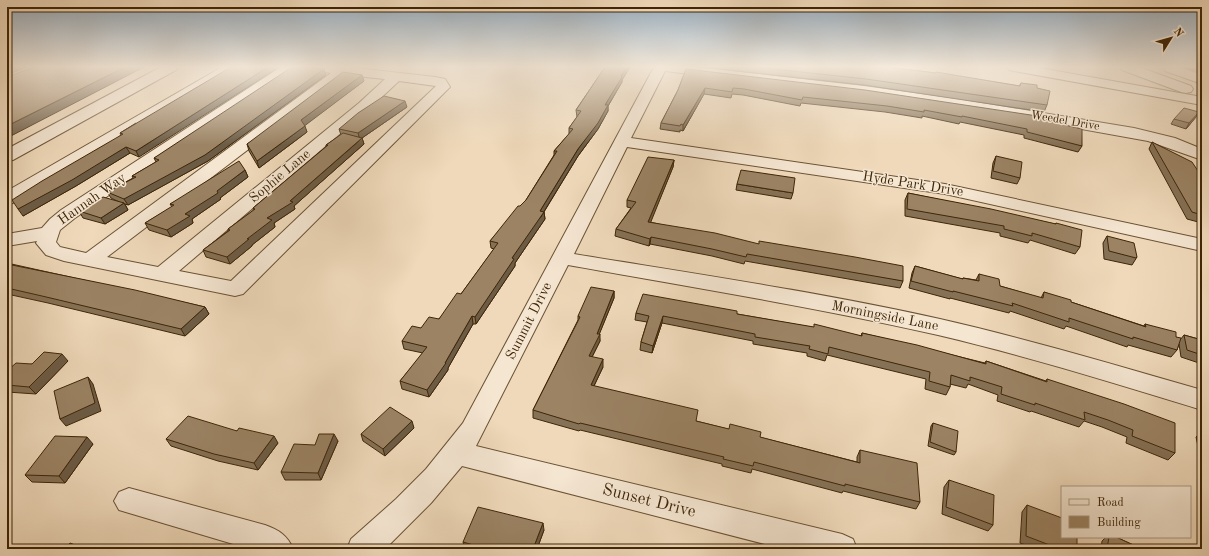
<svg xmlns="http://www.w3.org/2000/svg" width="1209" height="556" viewBox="0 0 1209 556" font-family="'Old Standard TT',serif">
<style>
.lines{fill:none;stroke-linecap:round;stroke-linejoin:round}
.minor-casing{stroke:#6b5334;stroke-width:2}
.minor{fill:#f5e6d2;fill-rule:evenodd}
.wall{fill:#857156;stroke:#3f2607}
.shaded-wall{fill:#6c5c46;stroke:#3f2607}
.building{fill:#9b8364;stroke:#3f2607}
.labels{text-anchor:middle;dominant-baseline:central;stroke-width:3;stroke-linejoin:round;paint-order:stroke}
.far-street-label{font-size:12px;fill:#3f2607;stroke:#f5e6d2}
.street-label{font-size:14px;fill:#3f2607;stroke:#f5e6d2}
.near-street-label{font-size:17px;fill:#3f2607;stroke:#f5e6d2}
</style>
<rect width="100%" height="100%" fill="#efd9ba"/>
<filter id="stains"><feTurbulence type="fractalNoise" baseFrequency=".005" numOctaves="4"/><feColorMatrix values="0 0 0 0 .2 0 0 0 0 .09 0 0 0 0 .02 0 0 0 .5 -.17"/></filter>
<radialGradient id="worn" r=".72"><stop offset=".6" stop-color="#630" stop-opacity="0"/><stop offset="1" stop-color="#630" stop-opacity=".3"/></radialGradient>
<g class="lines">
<g class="minor-casing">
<g id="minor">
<path d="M161,67H178L176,70L13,160L7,161V149Z"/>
<path d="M222,67H238L236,70L13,203L7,204V191Z"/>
<path d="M281,67H297L295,70L75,218L60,230L56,242L60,247L86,253L331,73L311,70L310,67H348L435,77L445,79L450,87L243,294L235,296L64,261L46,255L36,243L37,241L7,246V234L42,228L50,219L61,210ZM346,75L385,79L359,103L158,267L107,257ZM399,81L436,86L231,281L179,271L369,109Z"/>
<path d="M654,67H697L864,86L964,100L1134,128L1175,138L1202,149V160L1148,141L1014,117L864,95L665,71L631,138L945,184L1202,239V251L945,194L627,147L574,254C696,274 819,292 940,319C1028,339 1115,365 1202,390V410C1114,383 1027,356 938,335C815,307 691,287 568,265L476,446L842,534L853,539L857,549H784L462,466L431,503L385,549H347L351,539L396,499L426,469L463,423Z"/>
<path d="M1007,67H1034L1202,97V105L1014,71L1009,70Z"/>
<path d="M1120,67H1139L1191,86L1193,89L1191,92L1186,93L1181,92L1122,70Z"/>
<path d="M1164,67H1179L1202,75V84L1165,71Z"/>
<path d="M129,488L265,525C279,530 288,536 293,549H250L119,510L114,501L119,492Z"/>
</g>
</g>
<use href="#minor" class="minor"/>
</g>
<g class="wall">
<path d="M605,67H630L622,80V82L608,106V111L598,129L578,156L544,212L545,219L515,263V266L476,324H473L448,368V370L429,397L402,389L400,381L423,353L404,349L402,341L421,328L439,319L461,294L494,249L491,248L490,241L526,200L554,155V151L569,134V128L577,117L576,110Z"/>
<path d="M700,67H886L936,73L1019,86L1021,83L1037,88L1047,105L1044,112L864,85Z"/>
<path d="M1182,67H1202L1197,71Z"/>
<path d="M686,69L1044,120L1082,146L1078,152L1024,138V135L960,122L959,124L922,116V118L885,112L801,103L800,106L743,95L732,94L731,98L704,94L683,131L680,130V132L660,129L661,123L678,90Z"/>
<path d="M326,75L208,161L128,205L125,204L128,210L105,224L83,218L79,211L119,202L111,198L107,192L133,178L132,176L156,162L154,158Z"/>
<path d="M364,81L304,125L307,132L259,168L249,151L247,144Z"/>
<path d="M407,107L362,138L364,144L294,206L295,209L274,223L275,227L252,245V246L230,264L206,257L203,250L228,231V229L254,210L253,208L326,147V145L341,135L339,129Z"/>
<path d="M1196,117L1186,129L1171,124L1174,119Z"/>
<path d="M136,123L139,157L130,153L76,186L23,216L121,135L120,133Z"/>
<path d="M1152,142L1202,177V223L1187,219L1149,149Z"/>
<path d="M996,156L1020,178L1017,184L991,178L993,163Z"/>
<path d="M674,160L673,167L650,222L903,281L900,288L745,261L744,264L712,256L650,244L649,246L615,236L616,229L631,208L627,207V200Z"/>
<path d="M245,170L248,177L220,198L221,199L192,219L193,223L171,237L149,230L145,223L172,207L170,204Z"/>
<path d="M737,184L793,193L791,199L736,190Z"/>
<path d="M908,193L1055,224L1056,223L1080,247L1075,254L1030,240L1028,243L1000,236V233L905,216V200Z"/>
<path d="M1107,236L1137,257L1132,265L1104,259L1103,243Z"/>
<path d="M7,263L205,307L209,314L185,336L48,303L7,294Z"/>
<path d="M915,266L962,279L963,278L976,280L979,274L1000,286L1041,298L1044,292L1071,302L1144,326L1145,324L1176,337L1180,340L1184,335L1202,340V364L1181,357L1179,344L1177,350L1171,357L1128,345L1127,347L1066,326L1064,329L1010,311L1009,313L950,298V299L909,288L912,273Z"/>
<path d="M614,291V298L599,334L600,341L592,357L603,367L594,386L696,421L857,462V457L860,450L920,502L916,509L843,491L842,493L752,469L751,473L722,466V464L580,430L579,431L533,418V410L578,320V316Z"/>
<path d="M636,313L737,314L861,336L862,333L985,363L986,361L1046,381L1047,379L1175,453L1168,460L1126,443L1127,437L1102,427L1084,421L1079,427L1031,411L1030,412L997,401L998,395L968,384L966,388L950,384V387L946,395L925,389L926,379L827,355L825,361L807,356V353L753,344V341L662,323L652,353L640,350L641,342L647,322L635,320Z"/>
<path d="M68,361L36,394L7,392V371L32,364Z"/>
<path d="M933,423L956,452L954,455L928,446L931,426Z"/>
<path d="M414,428L385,456L363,441L361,434Z"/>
<path d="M237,431L278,443L258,470L218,461L171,446L166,439Z"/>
<path d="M1202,431V460H1201L1196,437Z"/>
<path d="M338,441L321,480H285L281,472L315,445Z"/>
<path d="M93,444L65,483L32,482L25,475Z"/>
<path d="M949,480L993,525L988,531L942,514L944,487Z"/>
<path d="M1027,505L1077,549H1036L1020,543L1022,512Z"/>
<path d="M544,530L537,549H465L463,542Z"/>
<path d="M1106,537H1116L1142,549H1101L1102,541Z"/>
</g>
<g class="shaded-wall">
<path d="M7,67H27L7,75Z"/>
<path d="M125,67H144L7,138V126Z"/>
<path d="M268,67H279L139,157L136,151Z"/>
<path d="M627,67H630L622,80V82L608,106V111L598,129L578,156L540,218L544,212L545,219L515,263V266L476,324L475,317L512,258L540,211L605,105L621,76Z"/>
<path d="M1200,67H1202V69L1197,71Z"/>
<path d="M324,69L326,75L208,161L128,205L124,199Z"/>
<path d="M362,75L364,81L303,127L301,120Z"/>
<path d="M705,88L704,94L683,131V125Z"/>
<path d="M405,101L407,107L362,138L364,144L294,206L295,209L274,223L275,227L252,245V246L230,264L227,257L247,239L267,218L290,201L360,140L358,133Z"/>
<path d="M1199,112L1196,117L1186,129L1189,123Z"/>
<path d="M305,126L307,132L259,168L257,161Z"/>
<path d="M126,147L130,153L76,186L23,216L18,209Z"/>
<path d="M674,160L673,167L648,229V222Z"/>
<path d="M245,170L248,177L220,198L221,199L192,219L193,223L171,237L167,230L185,214Z"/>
<path d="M124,203L128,210L105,224L101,218Z"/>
<path d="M651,237L650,244L649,246L650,239Z"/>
<path d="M614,291V298L599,335L600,334V341L589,363V356L597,334Z"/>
<path d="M205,307L209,314L185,336L181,329Z"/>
<path d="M472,316L473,324L448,368V370L429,397L427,390L445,363Z"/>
<path d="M663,316L662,323L652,353L653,346Z"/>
<path d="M62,354L68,361L36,394L29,387Z"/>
<path d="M603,359V367L591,392V385Z"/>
<path d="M88,377L93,384L101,411L66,426L60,419Z"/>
<path d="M412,421L414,428L385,456L383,449Z"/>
<path d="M334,434L338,441L321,480L318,473Z"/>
<path d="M274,436L278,443L258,470L254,463Z"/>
<path d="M87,437L93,444L65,483L59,476Z"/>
<path d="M543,523L544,530L537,549H533Z"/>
</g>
<g class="building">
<path d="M34,67H125L7,126V77Z"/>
<path d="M231,67H268L136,151L126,147L72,180L18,209L12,200L42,181L123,134L120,133Z"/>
<path d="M292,67H307L324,69L205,155L124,199L107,192L136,177L132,176L159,160L154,158Z"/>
<path d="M605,67H627L621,76L622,77L605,105H608L598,123L578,149L540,211L544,212L512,258L514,259L475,317L472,316L445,363H446L427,390L400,381L427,347L402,341L412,326L421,328L429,317L439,319L457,293L461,294L498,243L490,241L518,206H520L526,200L557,151H554L573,129L569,128L581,111L576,110Z"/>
<path d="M755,67H886L936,73V72L1020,86L1021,83L1037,85V88L1050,91L1047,105L866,79Z"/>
<path d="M686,69L865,90L1044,117V120L1082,129V146L1027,132V129L962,116V117L924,110V112L887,106L803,97L802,100L744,89L733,88L732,92L705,88L683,125L681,124L680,126L661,123L678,90Z"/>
<path d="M343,72L362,75L301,120L305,126L257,161L247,144Z"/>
<path d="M384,96L405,101L358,133L339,129L358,113Z"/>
<path d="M1184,108L1199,112L1189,123L1174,119Z"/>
<path d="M343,133L362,138L290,201L293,202L267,218L272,220L247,239H249L227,257L203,250L230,230L228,229L255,209L253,208L328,145H326Z"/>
<path d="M1152,142L1192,162L1202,177V215L1192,212Z"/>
<path d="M996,156L1022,162L1020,178L993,171Z"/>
<path d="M648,157L674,160L648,222L715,233L759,244V241L855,257L903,266V281L747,254L746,257L712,249L651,237L650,239L616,229L636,202L627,200Z"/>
<path d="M239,161L245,170L217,191L218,193L185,214L190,216L167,230L145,223L174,205L170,204Z"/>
<path d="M741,170L795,178L793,193L737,184Z"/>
<path d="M908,193L991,209L1056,224V223L1082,230L1080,247L1032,233V236L1004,229V226L907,209Z"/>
<path d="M103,197L124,203L101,218L79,211Z"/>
<path d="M1107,236L1134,243L1137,257L1136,258L1109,251Z"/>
<path d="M7,264L135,290L205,307L181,329L42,296L7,288Z"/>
<path d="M915,266L963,279V278L979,281V274L999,279L1000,286L1043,298L1044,292L1071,300V302L1146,327L1145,324L1176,332V337L1181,338L1177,350L1133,337V339L1069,318V322L1012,303L1013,306L953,291V292L911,281Z"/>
<path d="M591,287L614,291L597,334H600L589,356L603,359L591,385L698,410L696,421L729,429L730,424L761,432L760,437L860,463V450L917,463L920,502L845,484V486L754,462L753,466L723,459L724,457L580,423L579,424L533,410L580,317L578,316Z"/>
<path d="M643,294L737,311V314L814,327V324L862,336V333L917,345L986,364V361L1047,382V379L1124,404L1175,423V453L1132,436L1133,430L1108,420L1084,412L1085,420L1035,403V405L1001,394L1002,387L970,377V381L951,375L950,387L929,381L930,372L829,347L828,354L809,349L810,346L755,337V334L663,316L653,346L641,342L649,316L636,313Z"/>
<path d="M1184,335L1202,340V355L1187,350Z"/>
<path d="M44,352L62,354L29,387L7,385V371L16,363L32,364Z"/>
<path d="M88,377L95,403L60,419L54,391Z"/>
<path d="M390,407L412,421L383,449L361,434Z"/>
<path d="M188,416L237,431L239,428L274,436L254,463L214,454L166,439Z"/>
<path d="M933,423L958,431L956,452L930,442Z"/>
<path d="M319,434H334L318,473L281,472L294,444L315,445Z"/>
<path d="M55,436L87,437L59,476L25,475Z"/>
<path d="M949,480L994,495L993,525L946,507Z"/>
<path d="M1027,505L1062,518V537H1077V549H1060L1026,536Z"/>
<path d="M478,507L543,523L533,549H487L463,542Z"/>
<path d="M1109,537H1116L1142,549H1107Z"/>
<path d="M70,543L85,549H65Z"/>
<path d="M624,545L640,549H622Z"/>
</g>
<linearGradient id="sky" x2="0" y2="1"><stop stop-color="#93aabd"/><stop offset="0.46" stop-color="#f8eee0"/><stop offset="1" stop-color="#f8eee0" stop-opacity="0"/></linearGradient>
<rect width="1209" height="145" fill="url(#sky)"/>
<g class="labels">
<g class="far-street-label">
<text transform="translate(1065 121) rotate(10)">Weedel Drive</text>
</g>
<g class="street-label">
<text transform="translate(280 176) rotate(-40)">Sophie Lane</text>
<text transform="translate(913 184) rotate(9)">Hyde Park Drive</text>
<text transform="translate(92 199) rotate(-35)">Hannah Way</text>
<text transform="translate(885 316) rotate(11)">Morningside Lane</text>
<text transform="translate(529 321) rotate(-63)">Summit Drive</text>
</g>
<g class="near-street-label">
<text transform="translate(649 501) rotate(14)">Sunset Drive</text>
</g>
</g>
<rect width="1209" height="556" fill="none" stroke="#efd9ba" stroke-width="24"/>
<rect x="8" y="8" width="1193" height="540" fill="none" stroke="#3f2607" stroke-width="2"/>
<rect x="12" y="12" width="1185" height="532" fill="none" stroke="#3f2607"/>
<rect x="1061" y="486" width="130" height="52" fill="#f5e6d2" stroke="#ac9981"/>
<rect x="1069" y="499" width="20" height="6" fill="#f5e6d2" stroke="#ac9981"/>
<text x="1097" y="506" font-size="12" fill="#3f2607">Road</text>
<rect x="1069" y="516" width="20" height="12" fill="#9b8364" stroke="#ac9981"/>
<text x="1097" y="526" font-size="12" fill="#3f2607">Building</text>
<g transform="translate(1171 38) rotate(53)" stroke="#f5e6d2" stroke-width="3" paint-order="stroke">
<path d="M0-3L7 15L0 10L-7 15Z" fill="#3f2607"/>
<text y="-6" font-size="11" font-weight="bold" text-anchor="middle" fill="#3f2607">N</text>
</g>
<rect width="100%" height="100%" filter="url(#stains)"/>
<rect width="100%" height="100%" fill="url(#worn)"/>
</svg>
